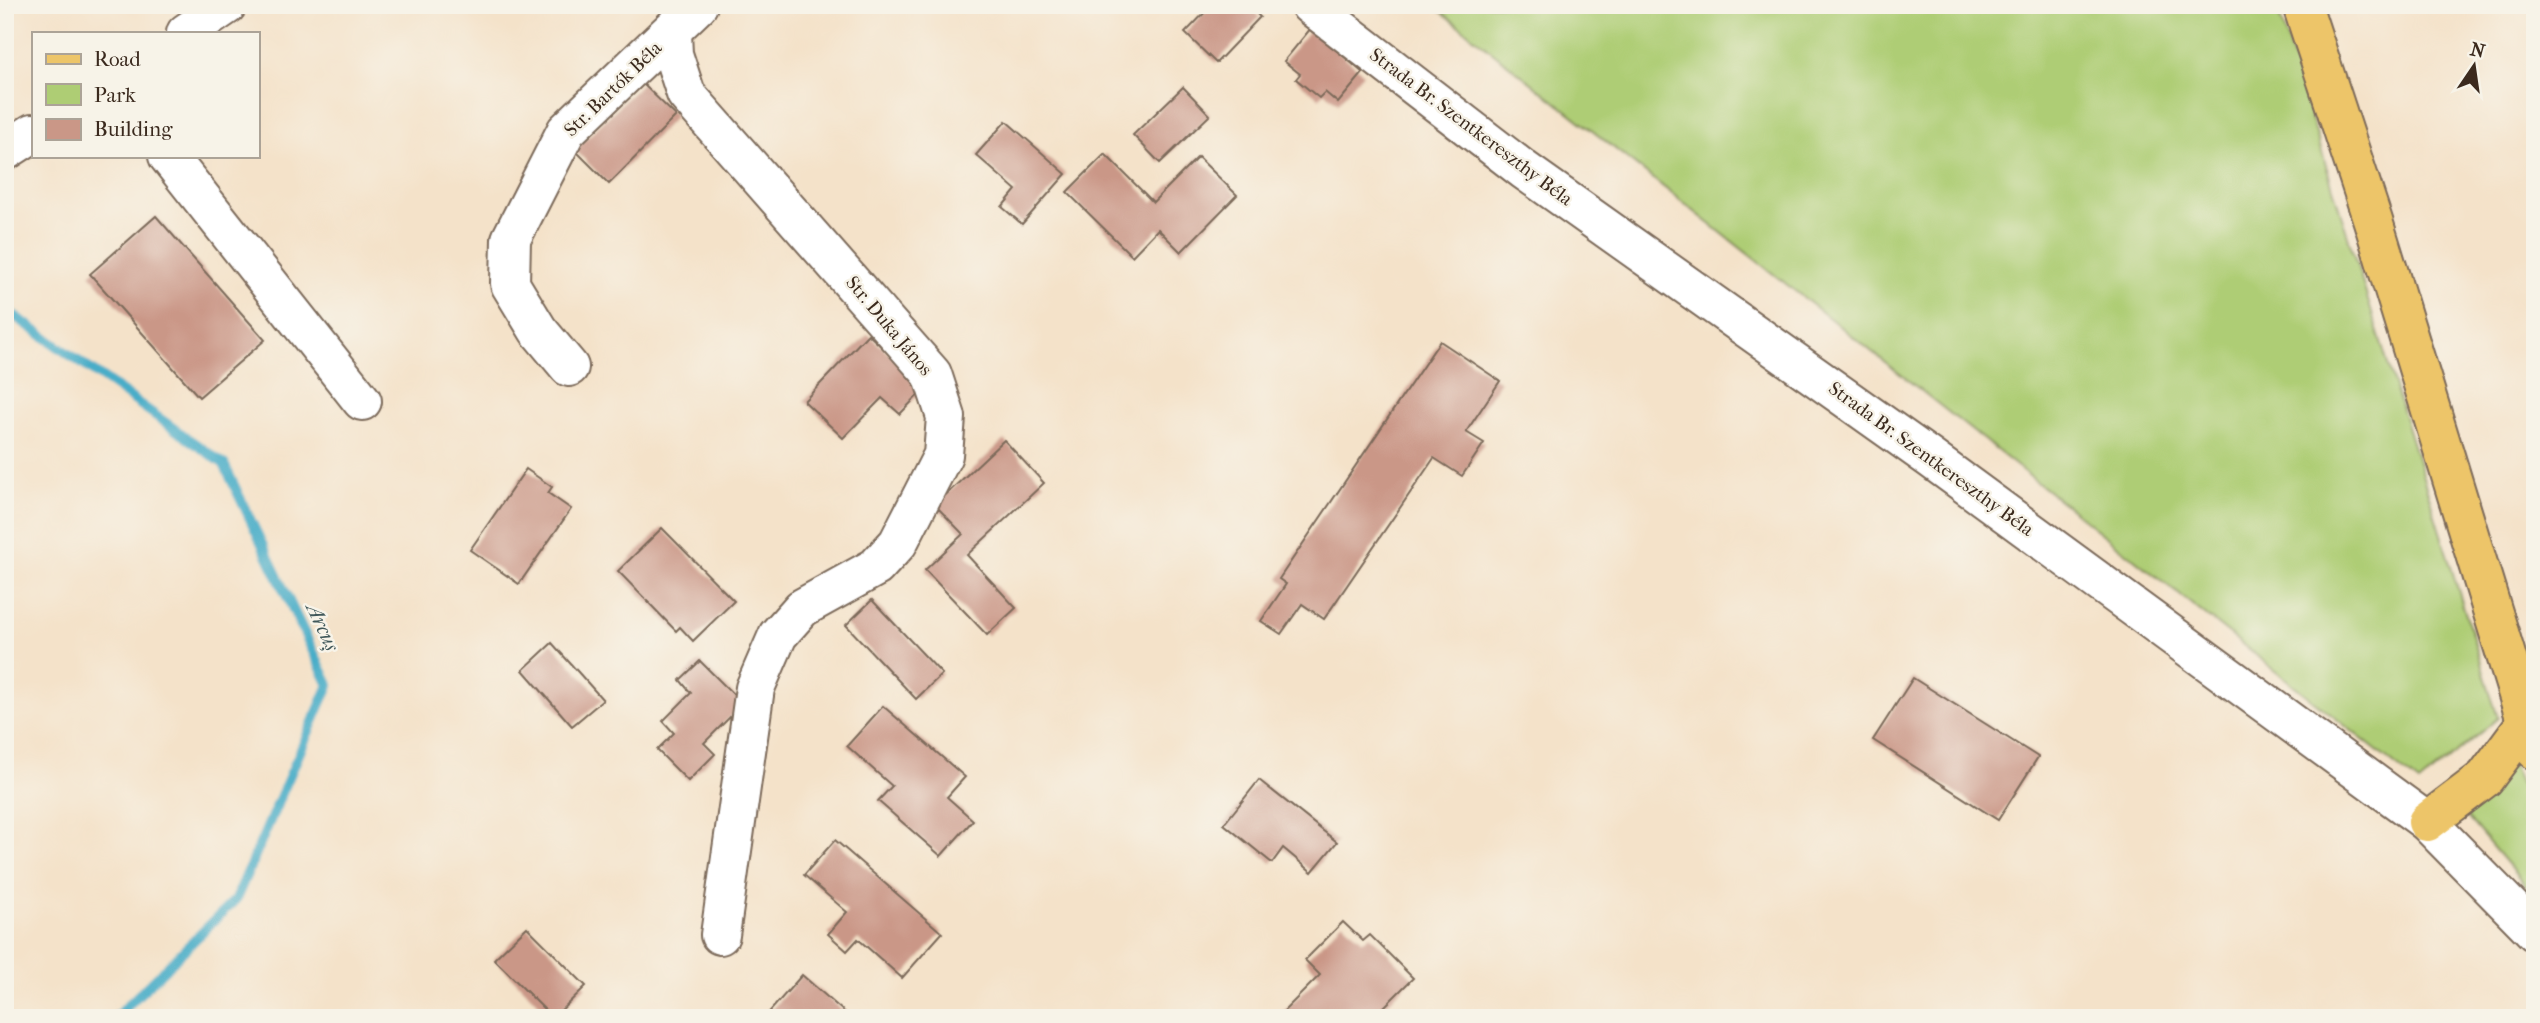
<svg xmlns="http://www.w3.org/2000/svg" width="2540" height="1023" viewBox="0 0 2540 1023" font-family="'IM FELL French Canon',serif">
<style>
.green{fill:#aecd74;stroke:#747c49;stroke-width:2}
.lines{fill:none;stroke-linecap:round;stroke-linejoin:round}
.stream{stroke:#49adc8;stroke-width:10}
.building{fill:#ca9787}
.minor-casing{stroke:#7c6a5a;stroke-width:42}
.major-casing{stroke:#7c6a5a;stroke-width:42}
.minor{stroke:#fff;stroke-width:38}
.major{stroke:#edc569;stroke-width:38}
.labels{text-anchor:middle;dominant-baseline:central;stroke-width:5;stroke-linejoin:round;paint-order:stroke}
.street-label{font-size:19px;fill:#3b2a1e;stroke:#f7f3e8}
.water-label{font-size:21px;font-style:italic;fill:#40585a;stroke:#f7f3e8}
</style>
<rect width="100%" height="100%" fill="#f7f3e8"/>
<filter id="ink" filterUnits="userSpaceOnUse"><feTurbulence type="fractalNoise" baseFrequency=".0143" numOctaves="2"/><feDisplacementMap in="SourceGraphic" scale="14" xChannelSelector="R" yChannelSelector="G"/><feConvolveMatrix kernelMatrix="1 2 1 2 8 2 1 2 1" color-interpolation-filters="sRGB"/></filter>
<filter id="wash" filterUnits="userSpaceOnUse"><feTurbulence type="fractalNoise" baseFrequency=".00686" numOctaves="4" result="noise"/><feDisplacementMap in="SourceGraphic" scale="28" xChannelSelector="R" yChannelSelector="G"/><feGaussianBlur stdDeviation="1.57" result="paint"/><feColorMatrix in="noise" values="0 0 0 0 0 0 0 0 0 0 0 0 0 0 0 0 0 1.4 0 .05"/><feComposite in="paint" operator="in"/></filter>
<g filter="url(#wash)">
<rect width="100%" height="100%" fill="#f4e2c9"/>
<g class="green">
<path d="M1433,5H2276L2498,718L2419,784Z"/>
<path d="M2512,764L2535,815V897L2462,811Z"/>
</g>
<g class="lines">
<path class="stream" d="M5,309L224,464L329,685L236,899L115,1018"/>
</g>
<g id="blocks">
<g class="building">
<path d="M1212,5H1248L1260,17L1216,63L1185,33Z"/>
<path d="M1311,28L1363,73L1338,103L1325,92L1319,98L1296,79L1300,74L1284,61Z"/>
<path d="M642,83L676,116L609,184L575,150Z"/>
<path d="M1183,87L1210,115L1160,163L1133,135Z"/>
<path d="M1006,121L1066,174L1022,224L1002,207L1016,190L976,155Z"/>
<path d="M1105,154L1153,202L1198,157L1237,195L1181,252L1158,229L1132,256L1067,192Z"/>
<path d="M156,216L265,340L199,397L90,274Z"/>
<path d="M868,334L925,388L900,414L882,398L843,438L804,401Z"/>
<path d="M1440,341L1500,381L1466,432L1484,443L1462,476L1434,458L1324,619L1302,604L1281,634L1261,621L1286,584L1279,579Z"/>
<path d="M1004,440L1044,483L967,555L1016,608L987,635L925,570L963,534L935,505Z"/>
<path d="M526,469L552,487L548,493L571,509L519,584L470,550Z"/>
<path d="M662,528L734,601L693,641L680,627L676,631L618,571Z"/>
<path d="M872,600L942,674L916,699L846,625Z"/>
<path d="M552,643L603,700L572,726L523,670Z"/>
<path d="M700,661L743,704L704,743L715,754L688,781L657,750L674,733L663,721L691,693L680,680Z"/>
<path d="M1913,678L2038,757L1998,820L1873,740Z"/>
<path d="M883,706L965,777L947,797L973,820L941,856L878,801L892,786L847,746Z"/>
<path d="M1259,780L1337,842L1312,872L1283,848L1272,863L1224,824Z"/>
<path d="M835,840L942,933L902,978L858,939L847,951L828,934L847,912L804,875Z"/>
<path d="M1343,922L1363,941L1370,935L1413,978L1373,1018H1277L1320,975L1305,960Z"/>
<path d="M527,927L586,986L553,1018L494,959Z"/>
<path d="M802,975L851,1018H764Z"/>
</g>
</g>
</g>
<g filter="url(#ink)">
<use href="#blocks" fill-opacity="0" stroke="#7c6a5a" stroke-width="2"/>
<g class="lines">
<g class="minor-casing">
<g id="minor">
<path d="M1310,5L1524,170L1930,458L2427,822L2535,932"/>
<path d="M186,33L227,5"/>
<path d="M672,33L673,54L686,94L932,374L946,417L943,455L898,543L876,567L802,608L778,635L755,688L720,935"/>
<path d="M5,151L33,133"/>
<path d="M168,156L362,401"/>
<path d="M569,367L538,330L510,284L511,239L566,131L698,5"/>
</g>
</g>
<g class="major-casing">
<g id="major">
<path d="M2302,5L2373,221L2535,750"/>
<path d="M2427,822L2485,778L2525,724"/>
</g>
</g>
<use href="#minor" class="minor"/>
<use href="#major" class="major"/>
</g>
</g>
<g class="labels">
<g class="street-label">
<text transform="translate(613 89) rotate(-44)">Str. Bartók Béla</text>
<text transform="translate(1471 127) rotate(37)">Strada Br. Szentkereszthy Béla</text>
<text transform="translate(889 326) rotate(50)">Str. Duka János</text>
<text transform="translate(1931 459) rotate(36)">Strada Br. Szentkereszthy Béla</text>
</g>
<g class="water-label">
<text transform="translate(323 627) rotate(65)">Arcuș</text>
</g>
</g>
<rect width="2540" height="1023" fill="none" stroke="#f7f3e8" stroke-width="28"/>
<rect x="32" y="32" width="228" height="126" fill="#f7f3e8" stroke="#aca397" stroke-width="2"/>
<rect x="46" y="54" width="35" height="10" fill="#edc569" stroke="#aca397" stroke-width="2"/>
<text x="94" y="66" font-size="21" fill="#3b2a1e">Road</text>
<rect x="46" y="84" width="35" height="21" fill="#aecd74" stroke="#aca397" stroke-width="2"/>
<text x="94" y="102" font-size="21" fill="#3b2a1e">Park</text>
<rect x="46" y="119" width="35" height="21" fill="#ca9787" stroke="#aca397" stroke-width="2"/>
<text x="94" y="136" font-size="21" fill="#3b2a1e">Building</text>
<g transform="translate(2474 66) rotate(13)" stroke="#f7f3e8" stroke-width="5" paint-order="stroke">
<path d="M0-5L12 26L0 18L-12 26Z" fill="#3b2a1e"/>
<text y="-10" font-size="19" font-weight="bold" text-anchor="middle" fill="#3b2a1e">N</text>
</g>
</svg>
